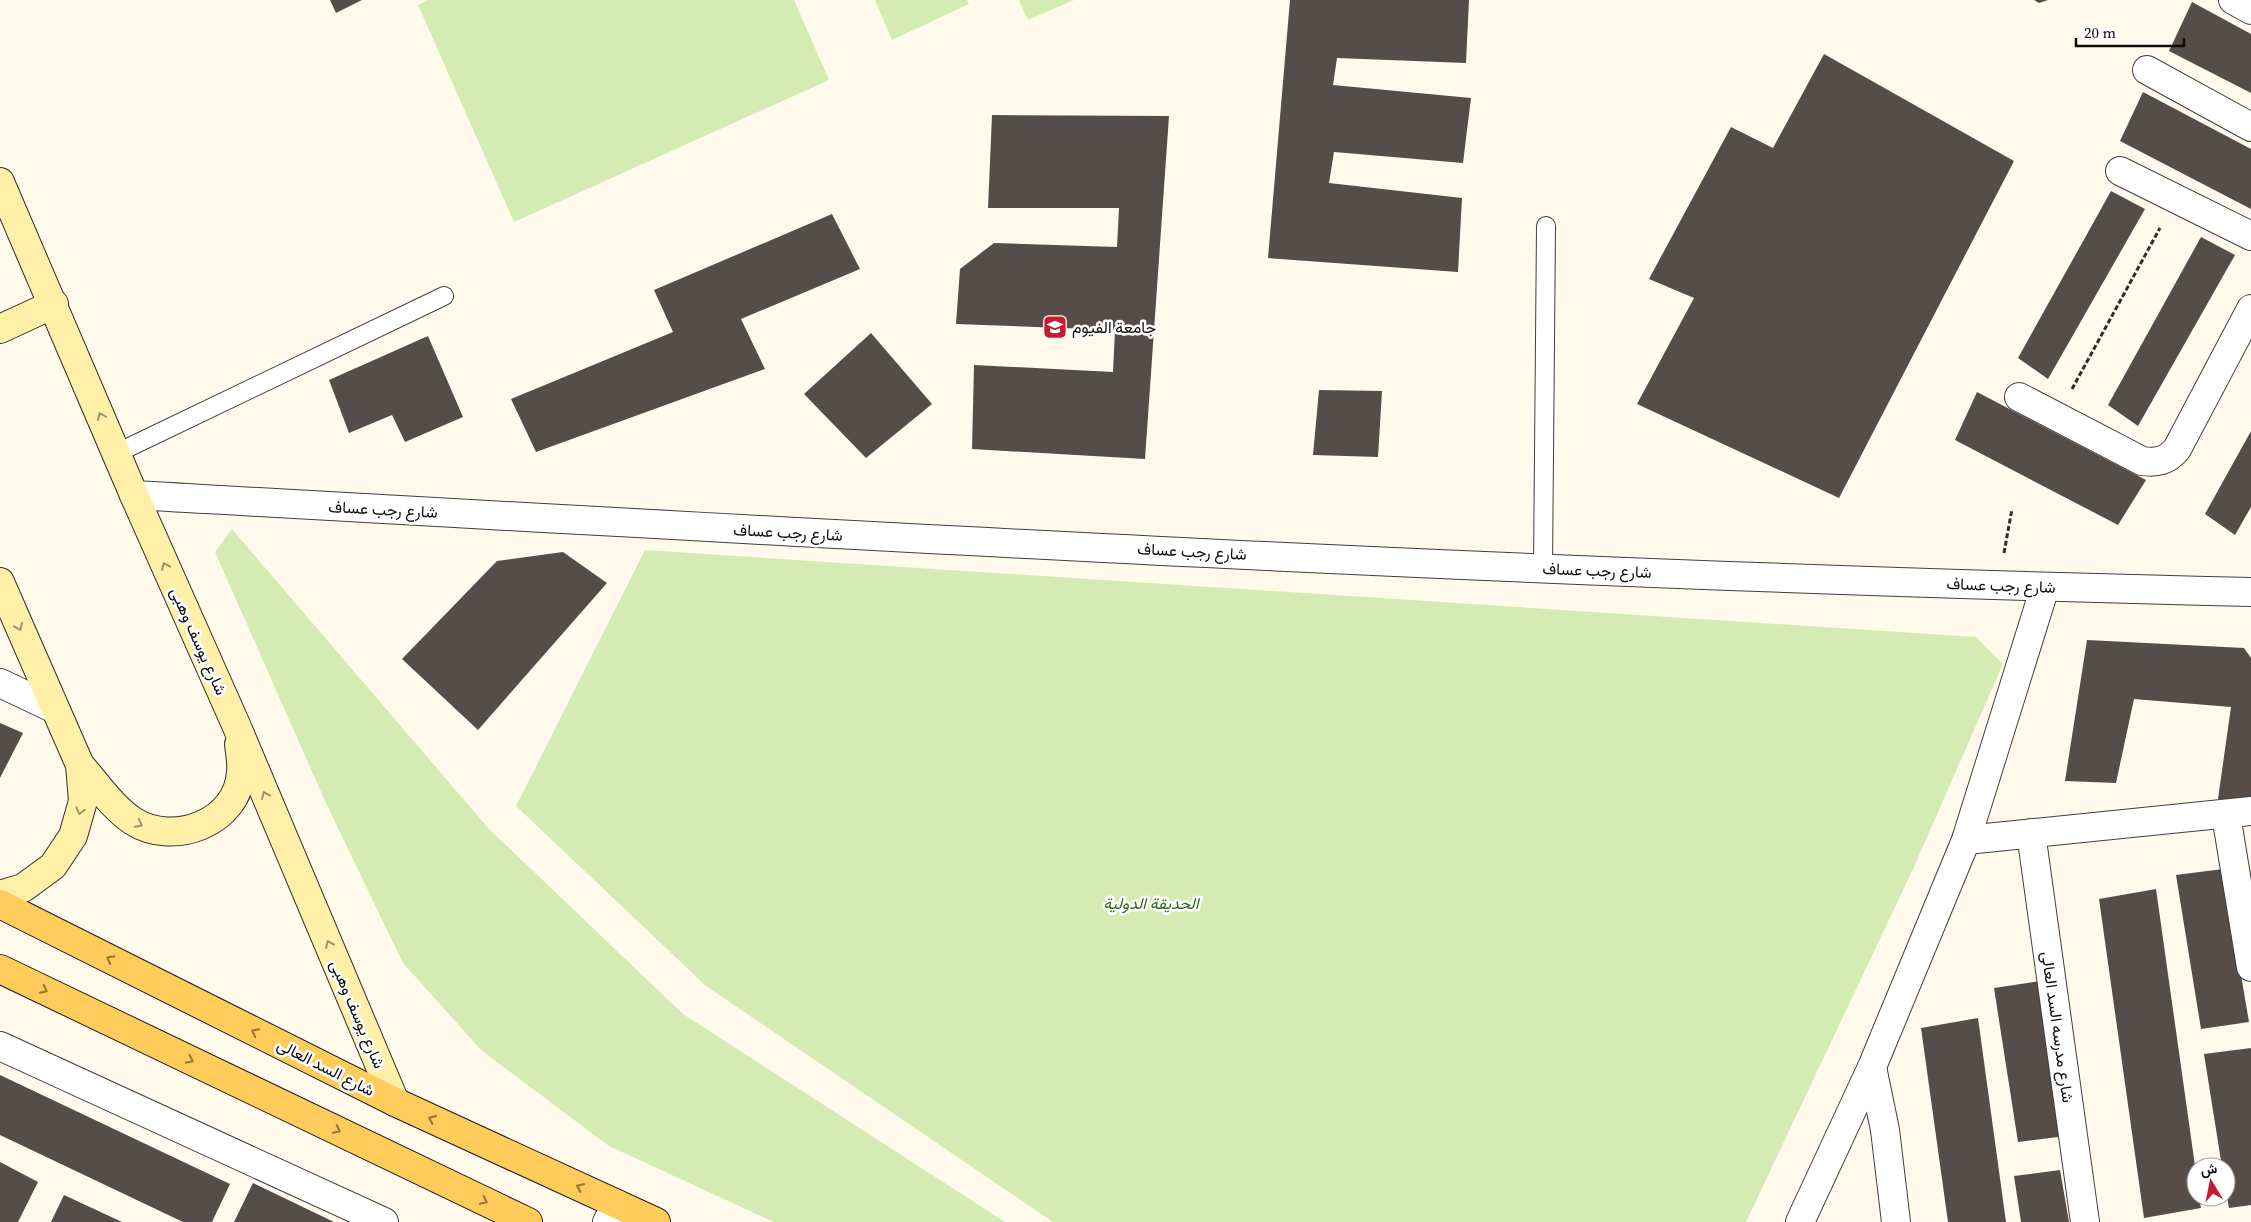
<svg xmlns="http://www.w3.org/2000/svg" width="2251" height="1222" viewBox="0 0 2251 1222" font-family="'Source Serif 4',Vazirmatn,serif">
<style>
.green{fill:#d4ecb3}
.building{fill:#564c48}
.lines{fill:none;stroke-linecap:round;stroke-linejoin:round}
.lane-casing{stroke:#3f3f3f;stroke-width:20}
.street-casing{stroke:#3f3f3f;stroke-width:30}
.secondary-casing{stroke:#2e2e2e;stroke-width:30}
.primary-casing{stroke:#1d1d1d;stroke-width:30}
.path{stroke:#2e2e2e;stroke-width:3;stroke-dasharray:5 2.5;stroke-linecap:butt}
.lane{stroke:#fff;stroke-width:18}
.street{stroke:#fff;stroke-width:28}
.secondary{stroke:#ffefa7;stroke-width:28}
.primary{stroke:#ffcc5c;stroke-width:28}
.oneway{stroke:#9e9469}
.oneway2{stroke:#927638}
.labels{text-anchor:middle;dominant-baseline:central;stroke-width:5;stroke-linejoin:round;paint-order:stroke}
.poi-label{font-size:16px;fill:#0c0c0c;stroke:#fff;text-anchor:start}
.street-label{font-size:16px;fill:#0c0c0c;stroke:#fff}
.park-label{font-size:16px;font-style:italic;fill:#2f6819;stroke:#fff}
</style>
<rect width="100%" height="100%" fill="#fffaec"/>
<g class="green">
<path d="M429,0H794L829,80L514,222L418,5Z"/>
<path d="M875,0H967L969,4L892,40Z"/>
<path d="M1019,0H1074L1028,20Z"/>
<path d="M232,529L489,829L683,1014L1005,1222H774L609,1146L481,1050L403,963L325,801L215,552Z"/>
<path d="M645,550L1976,637L2003,664L1913,869L1746,1222H1053L706,986L516,806Z"/>
</g>
<g class="building">
<path d="M330,0H362L336,13Z"/>
<path d="M1290,0H1469L1466,63L1337,58L1333,85L1471,98L1463,163L1334,152L1329,183L1462,198L1458,272L1268,258Z"/>
<path d="M2034,0H2048L2039,3Z"/>
<path d="M2192,2L2251,34V93L2169,51Z"/>
<path d="M1824,54L2014,161L1839,498L1637,404L1694,298L1649,279L1731,127L1773,148Z"/>
<path d="M2143,92L2251,149V209L2120,141Z"/>
<path d="M992,115L1169,116L1145,459L972,449L974,365L1113,372L1115,330L956,324L960,269L994,243L1117,247L1119,208H988Z"/>
<path d="M2111,191L2145,209L2048,379L2018,358Z"/>
<path d="M832,214L860,269L741,319L765,369L536,452L511,399L673,332L654,290Z"/>
<path d="M2201,237L2235,255L2138,426L2108,405Z"/>
<path d="M871,333L932,404L866,458L804,394Z"/>
<path d="M428,336L463,417L405,442L392,415L349,433L329,380Z"/>
<path d="M1319,390L1382,391L1378,457L1313,455Z"/>
<path d="M1977,392L2146,480L2118,525L1955,440Z"/>
<path d="M2251,431V507L2235,535L2205,514Z"/>
<path d="M563,552L607,583L478,730L402,659L497,561Z"/>
<path d="M2087,640L2244,648L2251,658V799H2218L2231,707L2134,699L2116,783L2065,781Z"/>
<path d="M0,723L23,733L0,778Z"/>
<path d="M2223,869L2249,1022L2201,1029L2176,875Z"/>
<path d="M2156,889L2196,1173V1197H2199L2201,1208L2144,1218L2099,899Z"/>
<path d="M2040,981L2066,1136L2018,1142L1994,988Z"/>
<path d="M1978,1018L2006,1222H1948L1921,1028Z"/>
<path d="M2251,1048V1205L2229,1208L2226,1191V1167H2222L2204,1054Z"/>
<path d="M0,1075L230,1184L212,1222H183L0,1135Z"/>
<path d="M0,1162L38,1182L18,1222H0Z"/>
<path d="M2060,1170L2069,1222H2021L2014,1176Z"/>
<path d="M253,1183L334,1222H234Z"/>
<path d="M64,1195L122,1222H51Z"/>
</g>
<g class="lines">
<g class="lane-casing">
<g id="lane">
<path d="M117,453L444,296"/>
<path d="M1543,568L1546,226"/>
</g>
</g>
<g class="street-casing">
<g id="street">
<path d="M2233,0L2251,10"/>
<path d="M2147,70L2251,127"/>
<path d="M2120,171L2251,236"/>
<path d="M2019,397L2142,461C2157,463 2167,461 2177,449L2251,309"/>
<path d="M134,495C839,535 1545,576 2251,592"/>
<path d="M0,683L55,709"/>
<path d="M2226,815L2251,967"/>
<path d="M2031,833L2085,1222"/>
<path d="M1966,840L2251,811"/>
<path d="M0,1046L384,1222"/>
<path d="M1872,1067L1885,1130L1896,1222"/>
<path d="M607,1222L617,1204"/>
<path d="M1800,1222L1872,1067L1966,840L2045,587"/>
</g>
</g>
<g class="secondary-casing">
<g id="secondary">
<path d="M0,182L134,495L237,727L395,1102"/>
<path d="M0,329L54,304"/>
<path d="M0,582L80,765L83,801L73,836L53,866L23,888L0,895"/>
<path d="M80,765C97,784 112,807 133,821C173,847 239,823 241,771C242,763 240,753 239,744"/>
</g>
</g>
<g class="primary-casing">
<g id="primary">
<path d="M0,904L395,1102L656,1222"/>
<path d="M0,969L528,1222"/>
</g>
</g>
<g class="path">
<path d="M2072,389L2160,228"/>
<path d="M2004,553L2012,509"/>
</g>
<use href="#lane" class="lane"/>
<use href="#street" class="street"/>
<use href="#secondary" class="secondary"/>
<use href="#primary" class="primary"/>
</g>
<defs><path id="oneway-chevron" d="M-2-3.5L2.5 0L-2 3.5" fill="none" stroke-width="1.6" stroke-linecap="round" stroke-linejoin="round" transform="scale(1.25)"/></defs>
<g class="oneway">
<use href="#oneway-chevron" transform="translate(101 416) rotate(-113)"/>
<use href="#oneway-chevron" transform="translate(165 566) rotate(-114)"/>
<use href="#oneway-chevron" transform="translate(19 627) rotate(67)"/>
<use href="#oneway-chevron" transform="translate(265 795) rotate(-113)"/>
<use href="#oneway-chevron" transform="translate(80 811) rotate(105)"/>
<use href="#oneway-chevron" transform="translate(139 824) rotate(27)"/>
<use href="#oneway-chevron" transform="translate(329 944) rotate(-113)"/>
</g>
<g class="oneway2">
<use href="#oneway-chevron" transform="translate(110 959) rotate(-153)"/>
<use href="#oneway-chevron" transform="translate(44 990) rotate(26)"/>
<use href="#oneway-chevron" transform="translate(255 1032) rotate(-153)"/>
<use href="#oneway-chevron" transform="translate(190 1060) rotate(26)"/>
<use href="#oneway-chevron" transform="translate(432 1119) rotate(-155)"/>
<use href="#oneway-chevron" transform="translate(337 1130) rotate(26)"/>
<use href="#oneway-chevron" transform="translate(580 1187) rotate(-155)"/>
<use href="#oneway-chevron" transform="translate(484 1201) rotate(26)"/>
</g>
<defs>
<g id="university-square" transform="scale(1.25)"><rect x="-9" y="-9" width="18" height="18" rx="4" fill="#c51c2f" stroke="#fff"/><path d="M0-5L7-2L0 1L-7-2ZM-4 1L0 2.5L4 1V4Q0 6-4 4Z" fill="#fff"/></g>
</defs>
<g fill-rule="evenodd">
<use href="#university-square" x="1055" y="327"/>
</g>
<g class="labels">
<g class="poi-label">
<text x="1072" y="327">جامعة الفيوم</text>
</g>
<g class="street-label">
<text transform="translate(383 509) rotate(3)">شارع رجب عساف</text>
<text transform="translate(788 532) rotate(3)">شارع رجب عساف</text>
<text transform="translate(1192 551) rotate(3)">شارع رجب عساف</text>
<text transform="translate(1597 570) rotate(2)">شارع رجب عساف</text>
<text transform="translate(2001 585) rotate(2)">شارع رجب عساف</text>
<text transform="translate(199 641) rotate(66)">شارع يوسف وهبى</text>
<text transform="translate(358 1014) rotate(67)">شارع يوسف وهبى</text>
<text transform="translate(2058 1027) rotate(82)">شارع مدرسه السد العالى</text>
<text transform="translate(326 1067) rotate(27)">شارع السد العالى</text>
</g>
<g class="park-label">
<text x="1151" y="903">الحديقة الدولية</text>
</g>
</g>
<g transform="translate(2211 1182) rotate(350)"><circle r="24" fill="#ffffff" stroke="#9e9e9e"/>
<path d="M0-4L9 19L0 12L-9 19Z" fill="#c51c2f"/>
<text y="-8" font-size="14" font-weight="bold" text-anchor="middle" fill="#0c0c0c">ش</text>
</g>
<path d="M2076 38v8h108v-8" fill="none" stroke="#0c0c0c" stroke-width="2.5"/>
<text x="2084" y="38" font-size="15" fill="#0c0c0c" stroke="#ffffff" stroke-width="4" paint-order="stroke">20 m</text>
</svg>
